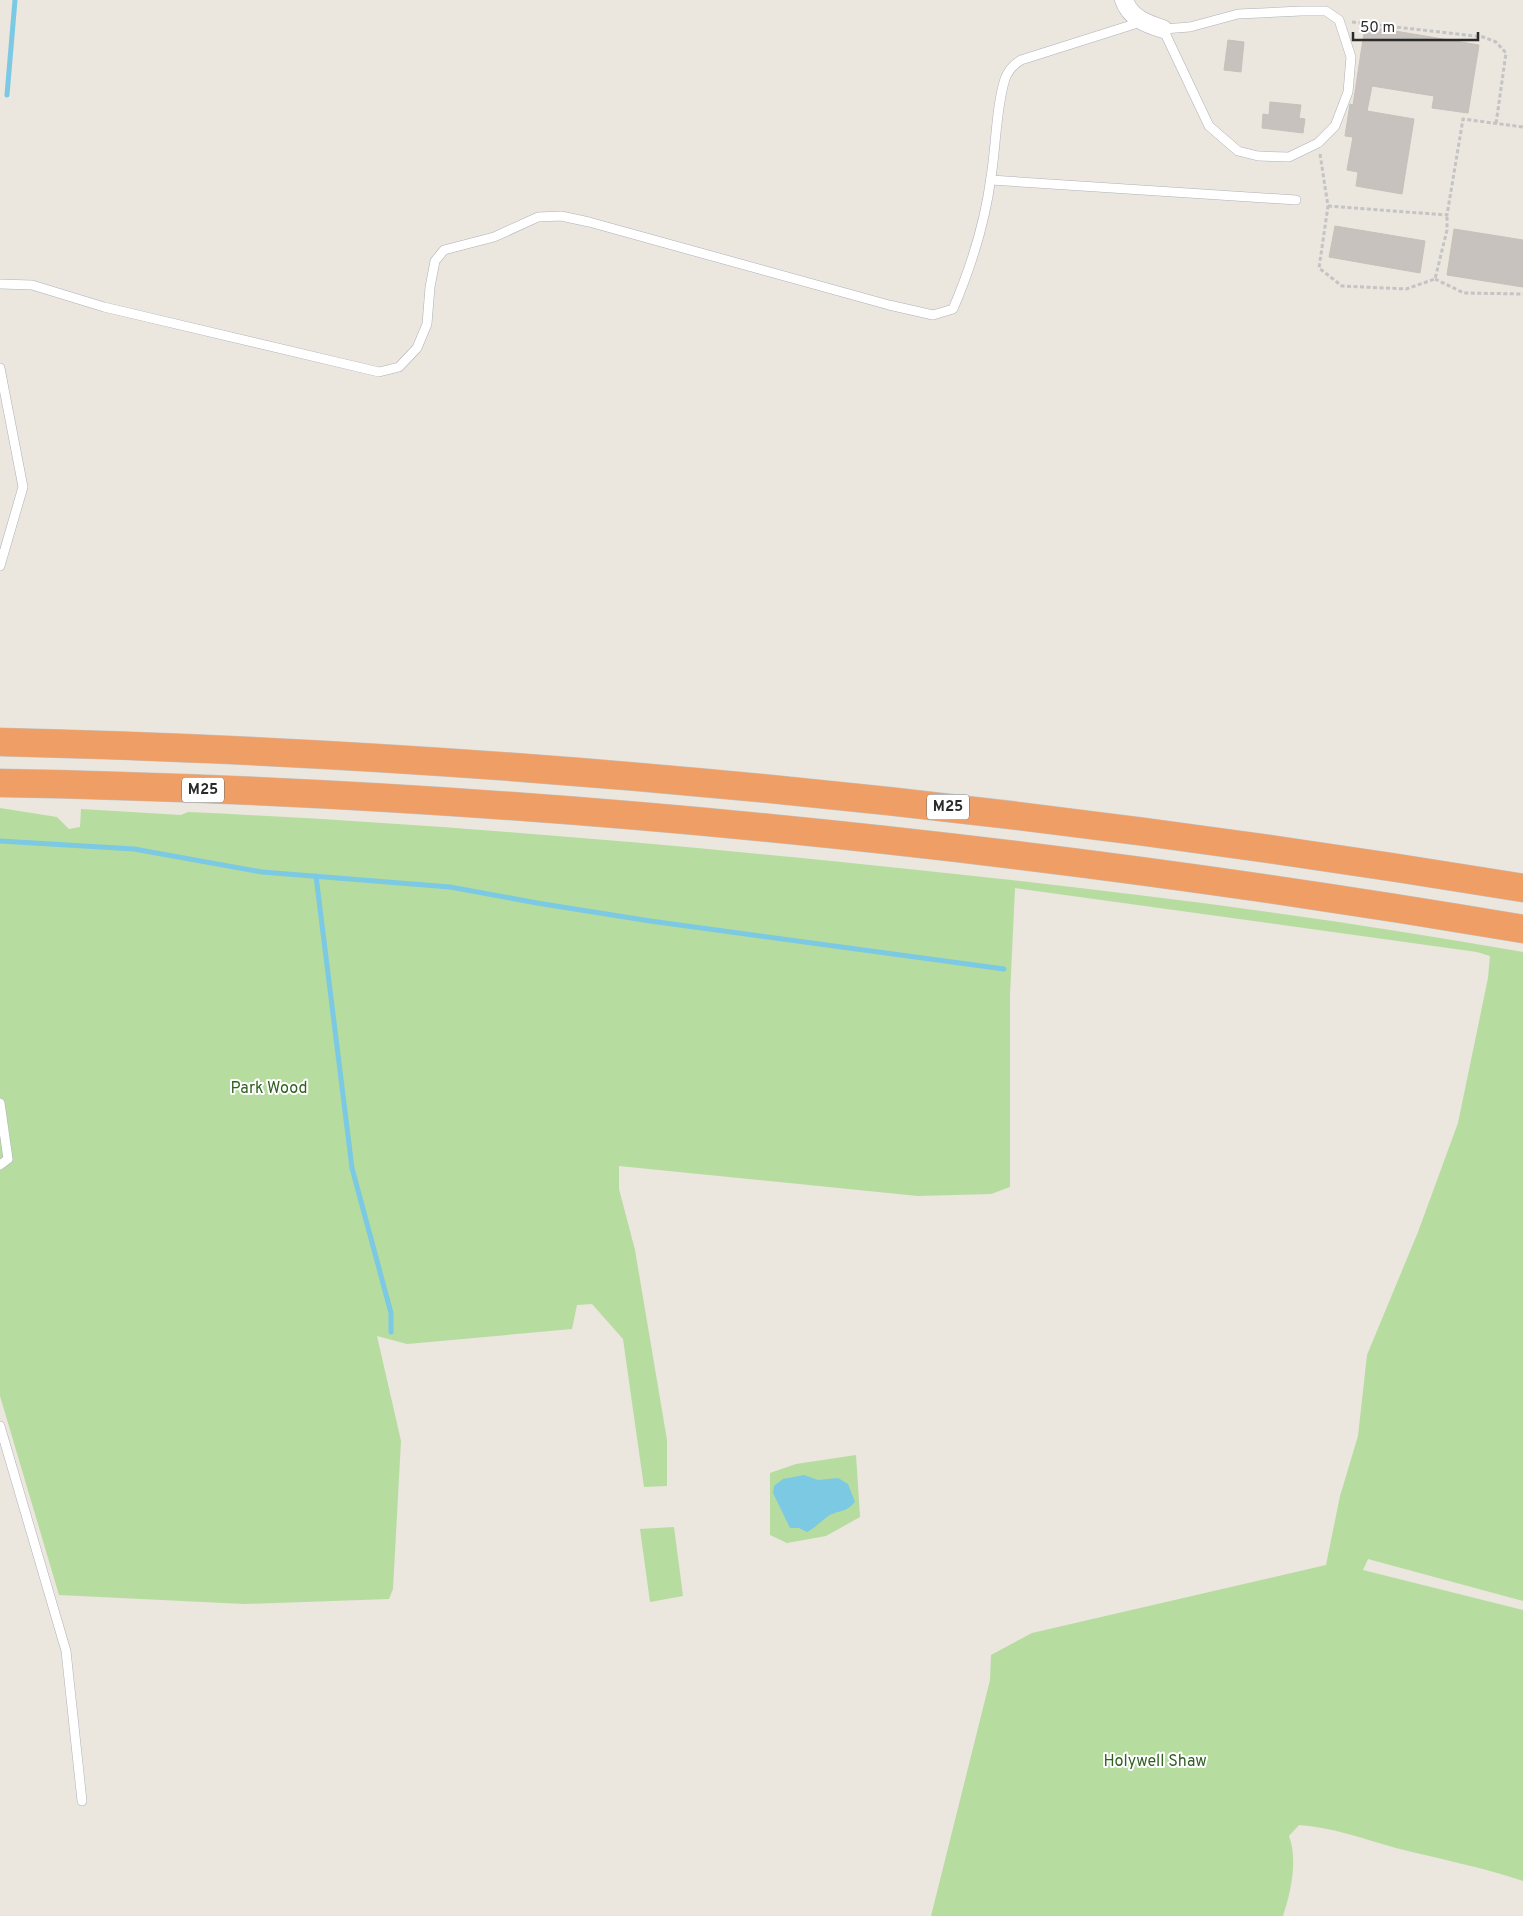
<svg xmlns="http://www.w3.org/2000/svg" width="1523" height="1916" viewBox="0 0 1523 1916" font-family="Overpass,sans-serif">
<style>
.green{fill:#b6dca0}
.water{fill:#7cc9e3}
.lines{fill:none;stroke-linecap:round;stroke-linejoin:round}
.stream{stroke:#7cc9e3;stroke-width:5}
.building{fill:#c7c2be;stroke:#c7c1b8}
.service-casing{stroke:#afb1ba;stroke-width:10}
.minor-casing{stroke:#afb1ba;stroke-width:19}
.motorway-casing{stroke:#c4c4c4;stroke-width:29}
.path{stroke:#c4c4c4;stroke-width:3;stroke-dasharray:4 2.5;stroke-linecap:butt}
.service{stroke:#fff;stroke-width:9}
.minor{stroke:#fff;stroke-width:18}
.motorway{stroke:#ef9f66;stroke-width:28}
.labels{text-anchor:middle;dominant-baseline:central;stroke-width:4;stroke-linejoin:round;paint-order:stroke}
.shield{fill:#fff;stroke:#6b6b6b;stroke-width:1}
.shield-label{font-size:15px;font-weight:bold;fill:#2b2b2b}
.park-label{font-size:16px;fill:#306121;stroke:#fff}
</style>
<rect width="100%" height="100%" fill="#ebe6de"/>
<g class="green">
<path d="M0,808L57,817L69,829L80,827L81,809L181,815L188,812C406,822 623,840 841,862C1069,885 1297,912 1523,952V1601L1368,1559L1363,1570L1523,1610V1881C1482,1867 1439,1859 1396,1848C1364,1839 1332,1827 1299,1825L1289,1836C1298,1860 1291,1892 1283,1916H931L990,1680L991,1655L1032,1633L1326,1565L1340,1496L1358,1436L1367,1355L1418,1232L1458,1123L1488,978L1490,956L1477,952L1015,888L1010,995V1187L991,1194L918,1196L619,1166V1189L635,1250L667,1440V1486L644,1487L623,1339L592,1304L577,1305L572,1329L407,1344L377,1336L401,1441L393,1589L389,1599L244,1604L59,1595L0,1396Z"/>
<path d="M856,1455L860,1517L826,1536L787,1543L770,1535V1473L796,1464Z"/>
<path d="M674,1527L683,1596L650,1602L640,1529Z"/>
</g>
<path class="water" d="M804,1475L818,1480L838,1478L848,1484L855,1502C845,1514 836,1510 827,1517C820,1522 815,1528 807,1532L799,1528H790L773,1493L774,1486L783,1479Z"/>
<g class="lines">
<g class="stream">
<path d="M7,95L15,0"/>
<path d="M0,841L134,849L262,872L450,887L537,903L650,921L1004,969"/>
<path d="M316,876L352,1168L391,1313V1332"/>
</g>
</g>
<g class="building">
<path d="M1365,26L1479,45L1468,113L1432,108L1434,96L1372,86L1367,111L1414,119L1402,194L1356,186L1358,172L1347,170L1353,137L1345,136L1350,104L1353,105Z"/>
<path d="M1228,40L1244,42L1241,72L1224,70Z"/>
<path d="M1270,102L1301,105L1299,118L1305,119L1303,133L1262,128L1263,114L1269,115Z"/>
<path d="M1335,226L1425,241L1420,273L1329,257Z"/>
<path d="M1454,229L1523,240V287L1447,275Z"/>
</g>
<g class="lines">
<g class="service-casing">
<g id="service">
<path d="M1301,11H1326L1339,20L1351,57L1348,92L1335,126L1318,143L1289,157L1258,156L1238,151L1209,126L1163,29L1190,27L1238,14Z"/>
<path d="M991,180L1296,200"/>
<path d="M0,284L32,285L104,307L379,372L399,367L417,348L427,324L430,287L435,261L444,250L494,237L538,217L561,216L589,222L889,305L933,315L953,309C971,267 985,223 991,177C996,147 996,107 1005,79C1008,70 1013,65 1021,60L1141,22"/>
<path d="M0,368L23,487L0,566"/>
<path d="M0,1103L8,1159L0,1165"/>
<path d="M0,1426L66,1651L82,1801"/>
</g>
</g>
<g class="minor-casing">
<path id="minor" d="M1124,0C1130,18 1147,24 1163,29"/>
</g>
<g class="motorway-casing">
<g id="motorway">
<path d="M0,742C511,754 1019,805 1523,888"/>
<path d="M0,783C510,792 1020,844 1523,929"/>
</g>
</g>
<g class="path">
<path d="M1352,22L1483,37L1496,42L1506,53L1496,124"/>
<path d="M1320,154L1328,206L1319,268L1342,286L1406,289L1435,279L1447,230V215"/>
<path d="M1328,206L1447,215L1463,119L1523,127"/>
<path d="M1435,279L1464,293L1523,294"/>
</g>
<use href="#service" class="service"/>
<use href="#minor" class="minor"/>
<use href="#motorway" class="motorway"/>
</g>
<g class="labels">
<g class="shield">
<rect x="182" y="777.5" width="42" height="25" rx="4"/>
<rect x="927" y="794.5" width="42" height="25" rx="4"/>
</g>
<g class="shield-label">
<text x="203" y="790">M25</text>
<text x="948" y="807">M25</text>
</g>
<g class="park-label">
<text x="269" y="1089">Park Wood</text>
<text x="1155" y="1762">Holywell Shaw</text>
</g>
</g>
<path d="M1353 32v8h125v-8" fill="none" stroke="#2b2b2b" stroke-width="2.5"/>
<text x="1360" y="32" font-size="15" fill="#2b2b2b" stroke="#ffffff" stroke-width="4" paint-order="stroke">50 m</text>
</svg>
